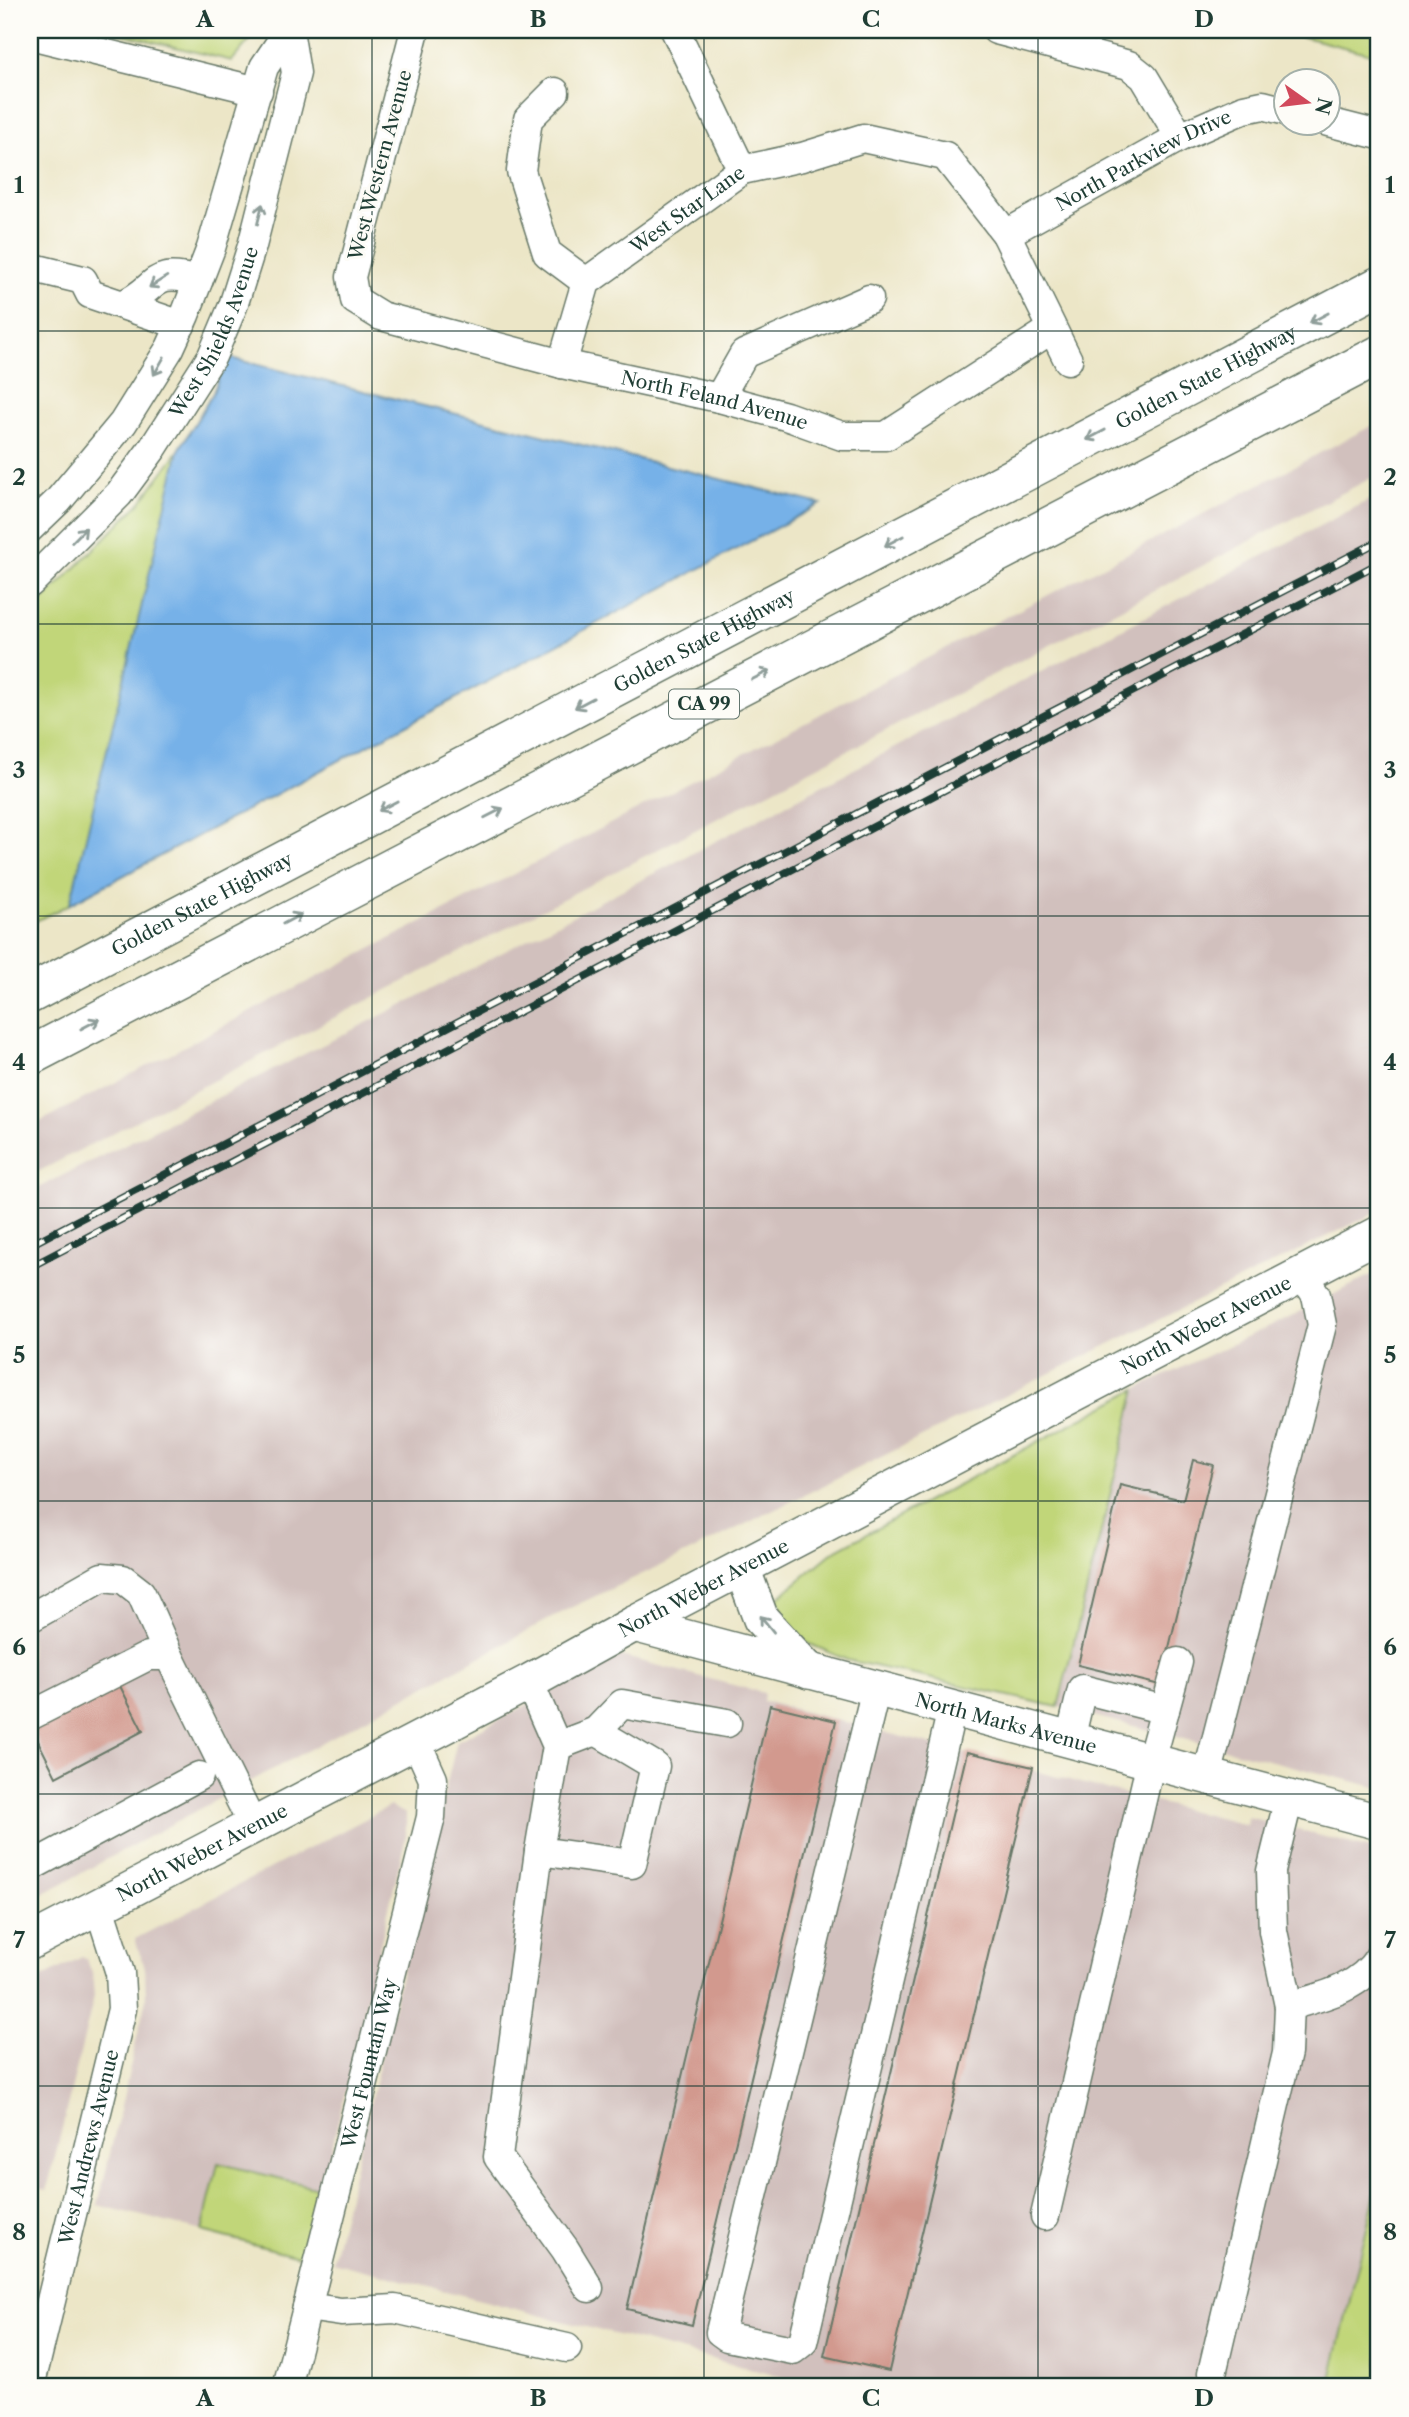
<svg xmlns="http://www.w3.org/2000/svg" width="1409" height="2417" viewBox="0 0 1409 2417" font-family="'Libre Caslon Text',serif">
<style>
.industrial{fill:#d1c0bd}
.green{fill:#c1d679;stroke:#708a56;stroke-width:2}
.water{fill:#76b1e8;stroke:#4a778e;stroke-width:2}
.building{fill:#d2998e}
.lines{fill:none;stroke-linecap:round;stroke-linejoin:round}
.minor-casing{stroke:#677867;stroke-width:31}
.major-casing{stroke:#677867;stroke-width:38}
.highway-casing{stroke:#677867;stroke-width:41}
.minor{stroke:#fff;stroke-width:28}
.major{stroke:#fff;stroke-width:35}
.highway{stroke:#fff;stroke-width:38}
.rail-casing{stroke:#1f3d34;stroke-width:8}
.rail{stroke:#fdfcf7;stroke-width:5;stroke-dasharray:16;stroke-linecap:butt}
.oneway{stroke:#8f9e9a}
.grid{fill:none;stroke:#1f3d34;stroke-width:2;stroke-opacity:0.55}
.labels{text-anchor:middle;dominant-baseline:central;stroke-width:6;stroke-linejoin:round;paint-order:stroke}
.shield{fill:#fdfcf7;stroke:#62766e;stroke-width:2}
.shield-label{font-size:18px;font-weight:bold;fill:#1f3d34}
.street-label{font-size:19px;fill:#1f3d34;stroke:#fdfcf7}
.neatline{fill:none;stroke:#1f3d34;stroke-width:2.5}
.grid-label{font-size:23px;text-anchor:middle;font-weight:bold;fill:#1f3d34}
</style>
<rect width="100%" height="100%" fill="#fdfcf7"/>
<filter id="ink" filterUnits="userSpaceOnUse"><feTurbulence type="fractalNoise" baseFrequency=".0143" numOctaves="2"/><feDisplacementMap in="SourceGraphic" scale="14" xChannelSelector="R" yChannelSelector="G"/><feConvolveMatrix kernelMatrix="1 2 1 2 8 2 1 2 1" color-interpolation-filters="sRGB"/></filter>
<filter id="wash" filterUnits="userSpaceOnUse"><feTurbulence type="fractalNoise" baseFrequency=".00686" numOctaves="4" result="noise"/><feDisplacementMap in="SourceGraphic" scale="28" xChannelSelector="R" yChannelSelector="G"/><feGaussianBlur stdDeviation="1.57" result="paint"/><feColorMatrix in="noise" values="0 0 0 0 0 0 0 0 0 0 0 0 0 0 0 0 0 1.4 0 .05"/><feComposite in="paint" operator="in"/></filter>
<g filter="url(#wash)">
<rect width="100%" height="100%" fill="#ece6c7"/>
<g class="industrial">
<path d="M1379,422V474L30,1176V1127Z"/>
<path d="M1379,495V1211L681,1556L568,1609L30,1901V1192L396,1008Z"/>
<path d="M1379,1271V1788L1058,1707L1136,1389L1290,1317Z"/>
<path d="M621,1656L764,1693L763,1701L1042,1773L1246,1825L1248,1817L1379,1851V2178L1328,2387H821L332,2262L457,1741Z"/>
<path d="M390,1806L406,1814V1836L322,2189L219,2163L202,2231L98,2205L146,1999L145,1968L135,1939Z"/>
<path d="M82,1957L86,1959L92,1972L94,1996L47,2190L30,2186V1984Z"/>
</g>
<g class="green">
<path d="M106,30H258L232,61Z"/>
<path d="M1276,30H1379V56Z"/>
<path d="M179,450L70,904L30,924V613L140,503Z"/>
<path d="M1136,1389L1058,1707L847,1660L791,1636L773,1606L775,1600L833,1552Z"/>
<path d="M218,2163L322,2189L306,2258L202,2231Z"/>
<path d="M1379,2178V2387H1329Z"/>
</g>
<path class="water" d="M226,357L821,504L70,904L179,450L213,393Z"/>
<g id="blocks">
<g class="building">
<path d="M1193,1460L1213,1465L1160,1685L1078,1665L1120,1485L1183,1500Z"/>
<path d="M118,1682L143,1731L56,1777L31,1727Z"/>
<path d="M770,1705L836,1721L692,2325L627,2309Z"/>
<path d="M967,1752L1033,1767L889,2371L824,2356Z"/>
</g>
</g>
</g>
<g filter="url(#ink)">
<use href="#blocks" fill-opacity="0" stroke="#677867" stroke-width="2"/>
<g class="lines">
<g class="minor-casing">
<g id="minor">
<path id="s1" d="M415,30L351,277L355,300L381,316L562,364L719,398L786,416L842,436H886L1052,329"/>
<path d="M675,30L742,170"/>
<path d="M996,30L1129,65L1144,77L1180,137"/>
<path d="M30,35L258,91"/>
<path d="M555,92L528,119L521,171L547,253L586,282"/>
<path d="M1328,122L1379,135"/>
<path id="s2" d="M1006,234L1180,137L1244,109L1263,105L1286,111"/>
<path d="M30,267L83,280L90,294L181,325"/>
<path d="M122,305C160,288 149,267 198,281"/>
<path id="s3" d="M562,364L586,282L742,170L802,157L863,138L945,156L1006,234L1068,360"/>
<path d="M719,398L744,354L869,299"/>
<path d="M30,528L58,501L123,423L170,348L185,315L211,248L264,67L289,30"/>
<path id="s4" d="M30,583L119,494L153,448L212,356L233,306L252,246L296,73L289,30"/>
<path d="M30,1618L102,1577L123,1579L141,1593L169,1656"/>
<path d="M529,1682L557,1746L539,1851L498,2157L565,2249L589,2288"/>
<path d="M876,1688L720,2332L727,2337L793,2350L803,2342L952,1709"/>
<path d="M30,1716L148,1656H169L253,1826"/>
<path d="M1070,1740L1082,1689L1165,1710"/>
<path d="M557,1746L596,1731L622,1704L727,1723"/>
<path d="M1207,1776L1322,1325L1316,1295L1302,1274"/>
<path d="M539,1851L632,1864L655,1766L596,1731"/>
<path d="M30,1867L199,1776"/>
<path d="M1289,2006C1321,1997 1361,1988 1379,1957"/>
<path d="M1045,2216L1151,1761L1178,1662"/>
<path d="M307,2307L341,2312L395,2309L567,2348"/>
<path d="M1212,2373L1287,2053L1289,2006L1273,1931L1271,1871L1289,1798"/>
<path id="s5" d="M30,2387L122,2009L120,1973L99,1907"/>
<path id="s6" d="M287,2387L431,1817L433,1779L416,1741"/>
</g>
</g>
<g class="major-casing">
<g id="major">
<path d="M742,1568L761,1619L809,1671"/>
<path id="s7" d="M634,1624L1379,1822"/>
<path id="s8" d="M30,1942L529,1682L634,1624L1379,1234"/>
</g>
</g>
<g class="highway-casing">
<g id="highway">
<path id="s9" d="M30,994L1379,286"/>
<path d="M30,1056L1379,355"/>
</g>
</g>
<use href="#minor" class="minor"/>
<use href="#major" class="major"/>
<use href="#highway" class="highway"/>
<g class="rail-casing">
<g id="rail">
<path d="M30,1245L1379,541"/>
<path d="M30,1267L1379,563"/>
</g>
</g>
<use href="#rail" class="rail"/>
</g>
<defs><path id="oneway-shaft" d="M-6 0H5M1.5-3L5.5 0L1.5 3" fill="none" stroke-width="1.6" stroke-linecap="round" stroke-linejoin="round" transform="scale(1.75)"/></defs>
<g class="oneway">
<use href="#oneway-shaft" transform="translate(260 214) rotate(-76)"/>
<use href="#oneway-shaft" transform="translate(158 282) rotate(148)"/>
<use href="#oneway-shaft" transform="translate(1319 318) rotate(152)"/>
<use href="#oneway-shaft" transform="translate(159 366) rotate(120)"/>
<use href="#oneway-shaft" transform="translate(1096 435) rotate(152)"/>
<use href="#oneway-shaft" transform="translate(79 535) rotate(-46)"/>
<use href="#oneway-shaft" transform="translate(894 541) rotate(152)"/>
<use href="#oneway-shaft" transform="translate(761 675) rotate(-27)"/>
<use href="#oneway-shaft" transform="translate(584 703) rotate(152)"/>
<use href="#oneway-shaft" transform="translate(388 806) rotate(152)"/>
<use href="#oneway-shaft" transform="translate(494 813) rotate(-27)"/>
<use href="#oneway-shaft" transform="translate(292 919) rotate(-28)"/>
<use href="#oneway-shaft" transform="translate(90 1024) rotate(-28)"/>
<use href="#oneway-shaft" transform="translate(767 1624) rotate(-129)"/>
</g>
</g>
<path class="grid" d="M372,30V2387M704,30V2387M1038,30V2387M30,331H1379M30,624H1379M30,916H1379M30,1208H1379M30,1501H1379M30,1794H1379M30,2086H1379"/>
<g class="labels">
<rect class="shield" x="669" y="689.5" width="70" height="29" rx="5"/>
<g class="shield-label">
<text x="704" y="704">CA 99</text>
</g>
<g class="street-label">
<text stroke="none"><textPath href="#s2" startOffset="156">North Parkview Drive</textPath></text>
<text transform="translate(380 165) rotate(-75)">West Western Avenue</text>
<text stroke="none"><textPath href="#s3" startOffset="210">West Star Lane</textPath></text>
<text stroke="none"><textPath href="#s4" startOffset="315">West Shields Avenue</textPath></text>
<text stroke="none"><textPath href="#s9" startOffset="1328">Golden State Highway</textPath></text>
<text stroke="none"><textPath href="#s1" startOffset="653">North Feland Avenue</textPath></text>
<text stroke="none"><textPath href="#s9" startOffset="761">Golden State Highway</textPath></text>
<text stroke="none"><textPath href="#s9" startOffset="194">Golden State Highway</textPath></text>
<text stroke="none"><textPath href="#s8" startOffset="1328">North Weber Avenue</textPath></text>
<text stroke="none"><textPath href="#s8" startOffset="761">North Weber Avenue</textPath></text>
<text stroke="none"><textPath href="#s7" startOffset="385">North Marks Avenue</textPath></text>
<text stroke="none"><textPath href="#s8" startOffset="194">North Weber Avenue</textPath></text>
<text stroke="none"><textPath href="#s6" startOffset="334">West Fountain Way</textPath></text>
<text stroke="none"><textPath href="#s5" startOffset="247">West Andrews Avenue</textPath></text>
</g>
</g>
<rect width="1409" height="2417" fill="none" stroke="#fdfcf7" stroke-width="77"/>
<g transform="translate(1307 102) rotate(104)"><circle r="33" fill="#fdfcf7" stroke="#a4b0a9" stroke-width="2"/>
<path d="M0-5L12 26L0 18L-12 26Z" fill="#d1495b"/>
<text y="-10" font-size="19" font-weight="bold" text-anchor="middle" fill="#1f3d34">N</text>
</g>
<rect x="38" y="38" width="1332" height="2340" class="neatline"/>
<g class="grid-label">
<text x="205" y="27">A</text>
<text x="538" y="27">B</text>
<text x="871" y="27">C</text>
<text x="1204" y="27">D</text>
<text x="19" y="193">1</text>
<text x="1390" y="193">1</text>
<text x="19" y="485">2</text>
<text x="1390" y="485">2</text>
<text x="19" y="778">3</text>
<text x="1390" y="778">3</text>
<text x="19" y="1070">4</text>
<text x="1390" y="1070">4</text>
<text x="19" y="1363">5</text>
<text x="1390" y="1363">5</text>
<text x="19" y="1655">6</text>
<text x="1390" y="1655">6</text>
<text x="19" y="1948">7</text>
<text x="1390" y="1948">7</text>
<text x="19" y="2240">8</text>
<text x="1390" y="2240">8</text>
<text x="205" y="2406">A</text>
<text x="538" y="2406">B</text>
<text x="871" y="2406">C</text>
<text x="1204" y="2406">D</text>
</g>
</svg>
